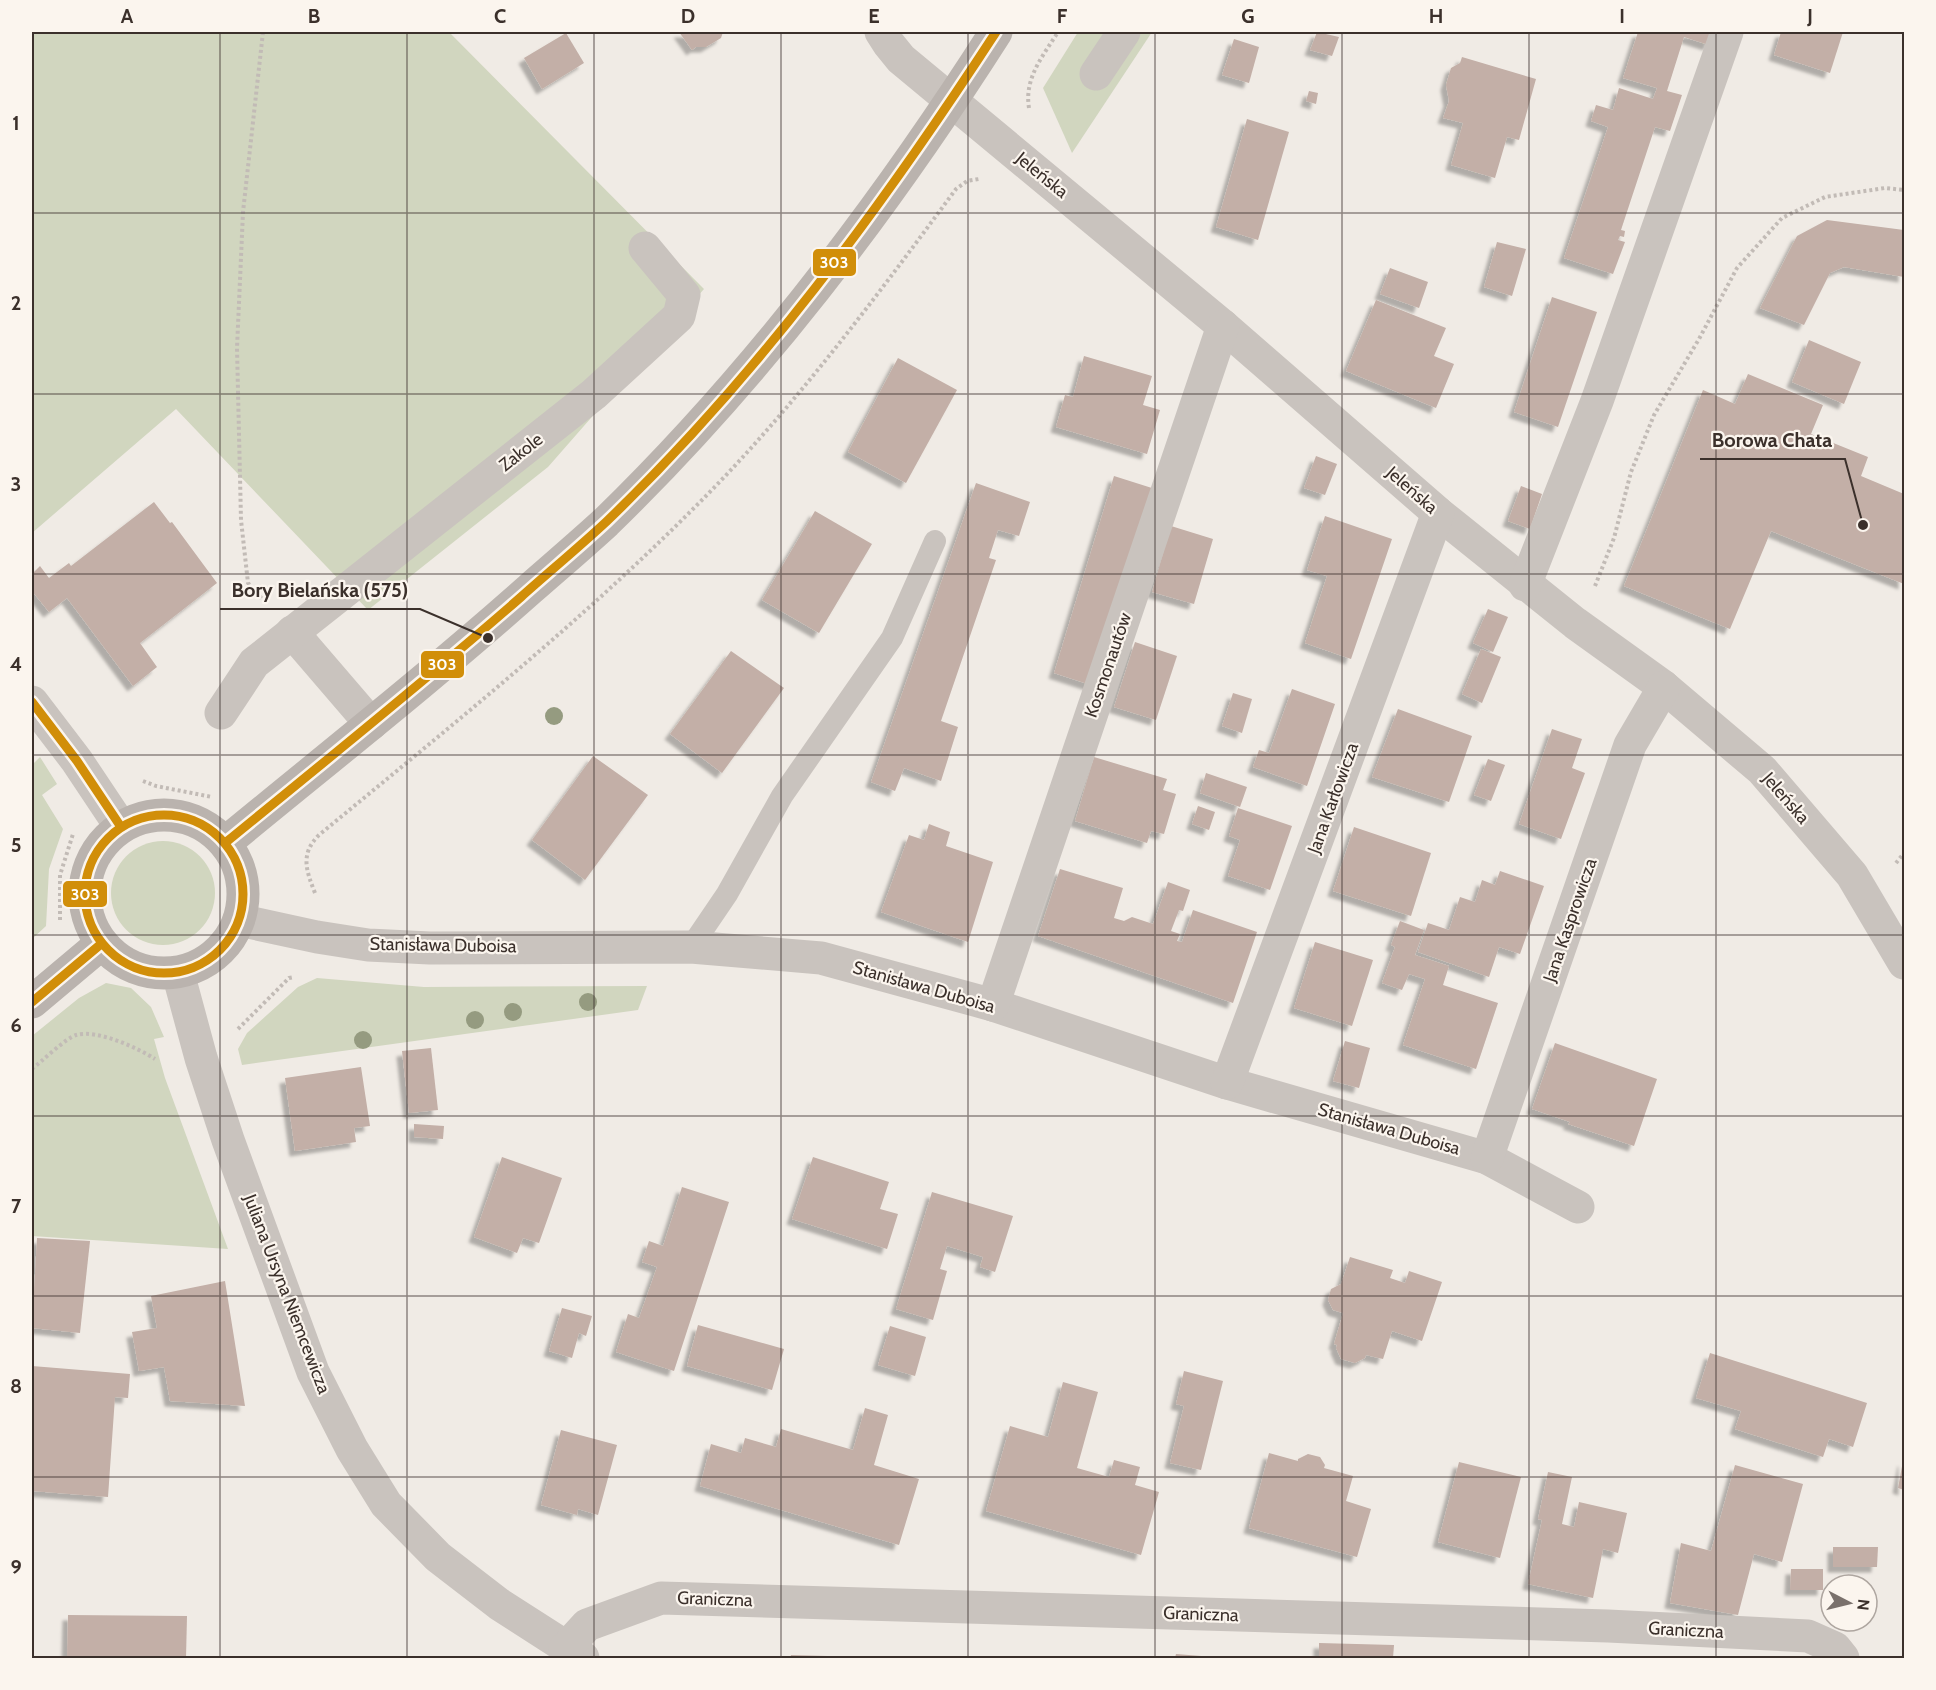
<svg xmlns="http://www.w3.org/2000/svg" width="1936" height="1690" viewBox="0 0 1936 1690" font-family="Cabin,sans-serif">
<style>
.green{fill:#d1d6bf}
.building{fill:#c3afa7;filter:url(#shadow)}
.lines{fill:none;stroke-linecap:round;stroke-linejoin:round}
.path{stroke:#c2bbb6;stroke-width:4;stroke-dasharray:3 3;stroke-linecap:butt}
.lane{stroke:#c9c3be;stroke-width:22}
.street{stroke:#c9c3be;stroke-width:33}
.secondary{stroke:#bab3ae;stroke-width:33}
.bus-1-casing{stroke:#fbf5ee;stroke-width:14}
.bus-1{stroke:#d18e09;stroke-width:9}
.tree{fill:#959b80}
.grid{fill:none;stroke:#3b302b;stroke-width:1.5;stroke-opacity:0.55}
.labels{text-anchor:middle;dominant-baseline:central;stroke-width:4.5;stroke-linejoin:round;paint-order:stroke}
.street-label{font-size:18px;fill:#3b302b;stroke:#fbf5ee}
.leader{fill:none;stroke:#3b302b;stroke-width:2}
.callout-dot{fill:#3b302b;stroke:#fbf5ee;stroke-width:2}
.callout-label{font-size:20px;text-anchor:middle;font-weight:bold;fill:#3b302b;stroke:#fbf5ee;stroke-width:4.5;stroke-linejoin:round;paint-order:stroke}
.line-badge{stroke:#fbf5ee;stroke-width:2}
.badge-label{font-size:16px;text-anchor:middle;font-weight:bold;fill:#fff}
.neatline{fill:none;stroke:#3b302b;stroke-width:2}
.grid-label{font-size:20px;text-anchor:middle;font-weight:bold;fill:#3b302b}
</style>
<defs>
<filter id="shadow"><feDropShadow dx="-5.5" dy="5.5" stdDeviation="1.5" flood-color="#0004"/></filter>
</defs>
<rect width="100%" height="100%" fill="#f0ebe5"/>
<g class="green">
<path d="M32,32H449L704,289L548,467L368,610L176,409L32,533Z"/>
<path d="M1078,32H1152L1072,153L1043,88Z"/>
<path d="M40,757L57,784L42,795L63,829L49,869L46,926L32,939V765Z"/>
<circle cx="163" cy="893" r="52"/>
<path d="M317,978L424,987L647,986L638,1010L242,1065L238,1049L247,1033L298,987Z"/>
<path d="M106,983L131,988L151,1007L164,1037L154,1039L165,1078L228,1249L32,1236V1036L79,998Z"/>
</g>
<g class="building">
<path d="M679,32H723L721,38L706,47H696L692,50Z"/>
<path d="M1317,32L1339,37L1332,56L1310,50Z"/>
<path d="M1638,32H1714L1709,45L1684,37L1667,91L1682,95L1670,131L1655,127L1621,230L1625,231L1624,237L1620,236L1618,240L1625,242L1613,274L1564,258L1608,127L1591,121L1596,105L1613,110L1619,88L1653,99L1657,88L1623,78Z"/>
<path d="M1781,32H1843L1830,73L1774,55Z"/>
<path d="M566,33L584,63L542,89L524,58Z"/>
<path d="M1234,39L1259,47L1249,83L1222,75Z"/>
<path d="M1462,57L1536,79L1519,140L1507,137L1495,178L1451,165L1463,123L1443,118L1449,101L1446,85L1451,68L1460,63Z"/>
<path d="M1309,91L1318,93L1316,104L1306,101Z"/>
<path d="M1247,119L1289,132L1258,240L1216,227Z"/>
<path d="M1827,220L1904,230V277L1844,267L1830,273L1804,325L1760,308L1797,236Z"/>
<path d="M1497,242L1526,249L1512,296L1484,287Z"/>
<path d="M1390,268L1428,282L1419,308L1380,294Z"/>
<path d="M1552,297L1597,312L1558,427L1514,412Z"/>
<path d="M1376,300L1446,328L1434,356L1454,364L1436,408L1346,371Z"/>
<path d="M1809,340L1861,362L1844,404L1792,382Z"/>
<path d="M1084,356L1152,376L1143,405L1160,410L1147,454L1056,427L1065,395L1073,397Z"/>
<path d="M898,358L957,390L906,483L848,452Z"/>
<path d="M1748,374L1823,405L1811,434L1868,457L1861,476L1904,494V584L1771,531L1730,629L1624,586L1703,390L1735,404Z"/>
<path d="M1316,456L1337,464L1325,495L1304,488Z"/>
<path d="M1114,476L1155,489L1094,686L1054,673Z"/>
<path d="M976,483L1030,502L1019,536L998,530L989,558L996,560L941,721L958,727L941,781L904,768L895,791L871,782Z"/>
<path d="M1521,486L1542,494L1530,529L1508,521Z"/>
<path d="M154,502L170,523L172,522L217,583L140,643L157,667L133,686L67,598L49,612L32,591V574L40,566L49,578L69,563L71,566Z"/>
<path d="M815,511L872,544L819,633L762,600Z"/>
<path d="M1325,516L1392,539L1351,659L1305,643L1327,576L1307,570Z"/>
<path d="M1171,526L1213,539L1194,604L1152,592Z"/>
<path d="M1488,609L1508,617L1493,652L1473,643Z"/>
<path d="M1135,642L1177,656L1156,720L1114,707Z"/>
<path d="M1481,649L1501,657L1482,703L1462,694Z"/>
<path d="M731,651L784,688L722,773L670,734Z"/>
<path d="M1292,689L1335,704L1307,786L1253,767L1259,750L1269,753Z"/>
<path d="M1233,693L1252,699L1242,733L1222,726Z"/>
<path d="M1398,709L1472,736L1449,802L1372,777Z"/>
<path d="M1552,729L1582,739L1572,768L1585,773L1561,839L1519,824Z"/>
<path d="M593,756L648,795L585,880L532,840Z"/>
<path d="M1094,757L1167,779L1163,790L1176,794L1164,834L1151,831L1147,843L1075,821Z"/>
<path d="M1488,759L1505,765L1491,801L1474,795Z"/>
<path d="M1206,773L1247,787L1240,807L1200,793Z"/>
<path d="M1198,806L1215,812L1209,830L1192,824Z"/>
<path d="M1238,808L1292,826L1270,890L1228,876L1240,840L1229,836Z"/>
<path d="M929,824L950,832L946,846L993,862L968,942L881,912L909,835L924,840Z"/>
<path d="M1354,827L1431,853L1411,916L1333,891Z"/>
<path d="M1060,869L1123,888L1114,918L1124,921L1132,917L1153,924L1168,882L1190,890L1183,911L1179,910L1171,931L1180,934L1177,941L1182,942L1193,910L1257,932L1233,1003L1038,936Z"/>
<path d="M1500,871L1544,886L1520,954L1499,947L1489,977L1418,952L1428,923L1449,930L1460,897L1475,902L1482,880L1495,885Z"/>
<path d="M1400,921L1424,930L1415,955L1449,966L1443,985L1498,1003L1476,1069L1403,1045L1425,979L1409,974L1402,990L1382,983L1395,947L1391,945Z"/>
<path d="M1315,942L1373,960L1352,1026L1294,1008Z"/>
<path d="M1345,1041L1370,1048L1359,1088L1333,1081Z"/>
<path d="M1555,1043L1657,1079L1634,1146L1568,1124L1570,1122L1532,1109Z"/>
<path d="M431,1048L438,1110L409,1113L402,1051Z"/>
<path d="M361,1067L370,1126L354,1128L356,1142L295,1151L285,1078Z"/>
<path d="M414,1124L444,1126L443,1139L414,1137Z"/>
<path d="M502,1157L562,1178L539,1243L523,1238L517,1253L474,1237Z"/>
<path d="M813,1157L889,1182L880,1209L898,1214L887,1249L792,1219Z"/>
<path d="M682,1187L729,1202L674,1371L616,1352L628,1314L639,1318L657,1267L642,1262L649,1241L663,1246Z"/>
<path d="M932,1192L1013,1216L995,1272L980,1267L983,1257L947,1246L940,1269L947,1271L933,1320L896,1309Z"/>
<path d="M37,1238L90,1241L80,1333L32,1328Z"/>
<path d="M1350,1257L1393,1270L1390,1278L1405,1283L1409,1271L1442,1282L1422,1341L1392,1331L1383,1359L1366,1355L1365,1358L1355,1363L1341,1359L1336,1348L1337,1345L1334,1344L1343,1313L1333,1310L1328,1300L1331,1289L1341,1284Z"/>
<path d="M225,1281L245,1406L170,1401L164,1367L139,1371L132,1332L157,1328L151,1296Z"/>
<path d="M562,1308L592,1316L586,1336L579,1333L572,1358L549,1351Z"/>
<path d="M698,1325L784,1349L772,1390L687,1366Z"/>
<path d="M890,1326L926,1337L915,1376L878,1365Z"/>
<path d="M1710,1353L1867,1403L1853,1447L1829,1439L1823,1457L1735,1429L1741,1411L1696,1398Z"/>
<path d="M32,1366L130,1374L128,1398L115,1397L108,1497L32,1491Z"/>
<path d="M1184,1371L1223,1381L1201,1470L1170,1463L1184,1406L1176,1404Z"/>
<path d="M1063,1382L1098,1392L1077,1468L1109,1477L1114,1460L1140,1467L1135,1485L1159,1492L1141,1555L986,1511L1010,1426L1048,1437Z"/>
<path d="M865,1408L888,1415L874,1465L919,1479L899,1545L700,1486L711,1444L741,1453L745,1438L776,1447L781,1429L853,1450Z"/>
<path d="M561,1430L617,1445L598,1515L578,1509L577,1515L541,1505Z"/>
<path d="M1269,1453L1298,1461V1459L1308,1454L1320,1457L1325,1465L1324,1468L1353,1476L1346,1501L1371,1509L1357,1557L1249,1528Z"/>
<path d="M1903,1461H1904V1490L1898,1488Z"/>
<path d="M1459,1462L1521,1477L1500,1558L1438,1542Z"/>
<path d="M1735,1465L1803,1484L1782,1562L1754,1554L1738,1615L1670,1603L1681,1543L1711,1551Z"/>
<path d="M1548,1472L1572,1477L1562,1524L1574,1527L1579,1502L1627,1513L1618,1553L1603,1549L1593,1598L1528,1584L1542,1520L1538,1519Z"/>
<path d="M1833,1547H1878L1877,1567H1833Z"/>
<path d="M1791,1569H1823V1590H1790Z"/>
<path d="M68,1615L187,1616L186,1658H67Z"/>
<path d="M1319,1643L1394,1645L1393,1658H1319Z"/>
<path d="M1176,1654L1214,1657V1658H1175Z"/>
<path d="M791,1655L864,1657V1658H790Z"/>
</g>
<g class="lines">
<g class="path">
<path d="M263,32L243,212L237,348L241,520L248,583L263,600"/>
<path d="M1029,108C1024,78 1043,56 1058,32"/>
<path d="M1595,586L1614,538L1631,472L1654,415L1699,339L1737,268L1782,218L1825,197L1885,188L1904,190"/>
<path d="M143,781L156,786L212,797"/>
<path d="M1896,863L1904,853"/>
<path d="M315,893C306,870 300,854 319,835C446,730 575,627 692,510C790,413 874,300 956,189L967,181L979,179"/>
<path d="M60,920V875L73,834"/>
<path d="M238,1029L289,978L294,977"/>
<path d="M32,1069C41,1062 66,1038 76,1035C97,1029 138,1048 155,1059"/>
</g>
<path class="lane" d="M691,947L727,894L782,796L892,638L935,541"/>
<g class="street">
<path d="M881,32L888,43L901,59L1223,326L1438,513L1575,623L1664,687L1762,770L1852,875L1904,963"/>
<path d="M1096,74L1124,32"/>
<path d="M1525,585L1597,401L1727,32"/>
<path d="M292,632L371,724"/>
<path d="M32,702L77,761L121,827"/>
<path d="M221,713L254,663L594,394L679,316L684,295L645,248"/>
<path d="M239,920L317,937L368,945L430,948L691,947L821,958L993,1005L1227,1083L1487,1158L1578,1207"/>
<path d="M178,973L201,1058L228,1140L313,1372L352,1449L386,1504L438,1557L499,1604L583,1658"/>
<path d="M993,1005L1223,326"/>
<path d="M1227,1083L1438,513"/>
<path d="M1487,1158L1630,745L1664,687"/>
<path d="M565,1649L587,1625L661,1598L1608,1626L1808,1636L1835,1648L1843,1658"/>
</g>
<g class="secondary">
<circle cx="164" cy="894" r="79"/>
<path d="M225,843C327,759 431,677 530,589C555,567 581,545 606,522C757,375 883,209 996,32"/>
<path d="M32,1002L101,944"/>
</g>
<g class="bus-1-casing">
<g id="bus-1">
<path d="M32,702L77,761L121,827"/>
<circle cx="164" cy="894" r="79"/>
<path d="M225,843C324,762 424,682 521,597C549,572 578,548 606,522C757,377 882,207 996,32"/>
<path d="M32,1002L101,944"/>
</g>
</g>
<use href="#bus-1" class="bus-1"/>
</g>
<g class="tree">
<circle cx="554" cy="716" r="9"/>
<circle cx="588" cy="1002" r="9"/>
<circle cx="513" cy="1012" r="9"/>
<circle cx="475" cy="1020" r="9"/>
<circle cx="363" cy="1040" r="9"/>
</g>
<path class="grid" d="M220,32V1658M407,32V1658M594,32V1658M781,32V1658M968,32V1658M1155,32V1658M1342,32V1658M1529,32V1658M1716,32V1658M32,213H1904M32,394H1904M32,574H1904M32,755H1904M32,935H1904M32,1116H1904M32,1296H1904M32,1477H1904"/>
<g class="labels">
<g class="street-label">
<text transform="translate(1042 175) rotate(39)">Jeleńska</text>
<text transform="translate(521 452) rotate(-38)">Zakole</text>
<text transform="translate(1412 490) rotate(41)">Jeleńska</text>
<text transform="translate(1108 665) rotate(-71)">Kosmonautów</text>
<text transform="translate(1333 798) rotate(-70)">Jana Karłowicza</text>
<text transform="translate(1786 798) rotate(49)">Jeleńska</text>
<text transform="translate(1570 920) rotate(-71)">Jana Kasprowicza</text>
<text transform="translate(443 945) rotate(1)">Stanisława Duboisa</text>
<text transform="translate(924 987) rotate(16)">Stanisława Duboisa</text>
<text transform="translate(1389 1129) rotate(16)">Stanisława Duboisa</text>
<text transform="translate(287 1294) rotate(69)">Juliana Ursyna Niemcewicza</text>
<text transform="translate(715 1599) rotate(2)">Graniczna</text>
<text transform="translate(1201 1614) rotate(2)">Graniczna</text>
<text transform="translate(1686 1630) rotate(3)">Graniczna</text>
</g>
</g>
<path class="leader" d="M1863 525L1845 459H1700M488 638L420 609H220"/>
<g class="callout-dot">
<circle cx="1863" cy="525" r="6"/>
<circle cx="488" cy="638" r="6"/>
</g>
<g class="callout-label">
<text x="1772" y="447">Borowa Chata</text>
<text x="320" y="597">Bory Bielańska (575)</text>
</g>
<g class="line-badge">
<rect x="812" y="248" width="45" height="29" rx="6" fill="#d18e09"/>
<rect x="420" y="650" width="45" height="29" rx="6" fill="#d18e09"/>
<rect x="62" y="880" width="46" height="28" rx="6" fill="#d18e09"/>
</g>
<g class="badge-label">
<text x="834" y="268">303</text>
<text x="442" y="670">303</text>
<text x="85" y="900">303</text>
</g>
<rect width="1936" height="1690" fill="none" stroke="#fbf5ee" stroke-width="66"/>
<g transform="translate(1849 1603) rotate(97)"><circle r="28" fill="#fbf5ee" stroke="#aea6a0" stroke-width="1.5"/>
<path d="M0-4.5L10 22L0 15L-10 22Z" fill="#7a716c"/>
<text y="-9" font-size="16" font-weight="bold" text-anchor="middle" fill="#3b302b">N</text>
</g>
<rect x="33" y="33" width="1870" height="1624" class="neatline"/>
<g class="grid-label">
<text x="127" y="23">A</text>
<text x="314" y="23">B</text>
<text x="500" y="23">C</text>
<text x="688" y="23">D</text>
<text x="874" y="23">E</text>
<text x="1062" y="23">F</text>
<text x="1248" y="23">G</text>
<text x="1436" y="23">H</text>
<text x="1622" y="23">I</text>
<text x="1810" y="23">J</text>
<text x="16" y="130">1</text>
<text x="16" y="310">2</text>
<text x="16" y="491">3</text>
<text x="16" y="671">4</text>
<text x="16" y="852">5</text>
<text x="16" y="1032">6</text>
<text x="16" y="1213">7</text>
<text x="16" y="1393">8</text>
<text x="16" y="1574">9</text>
</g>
</svg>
